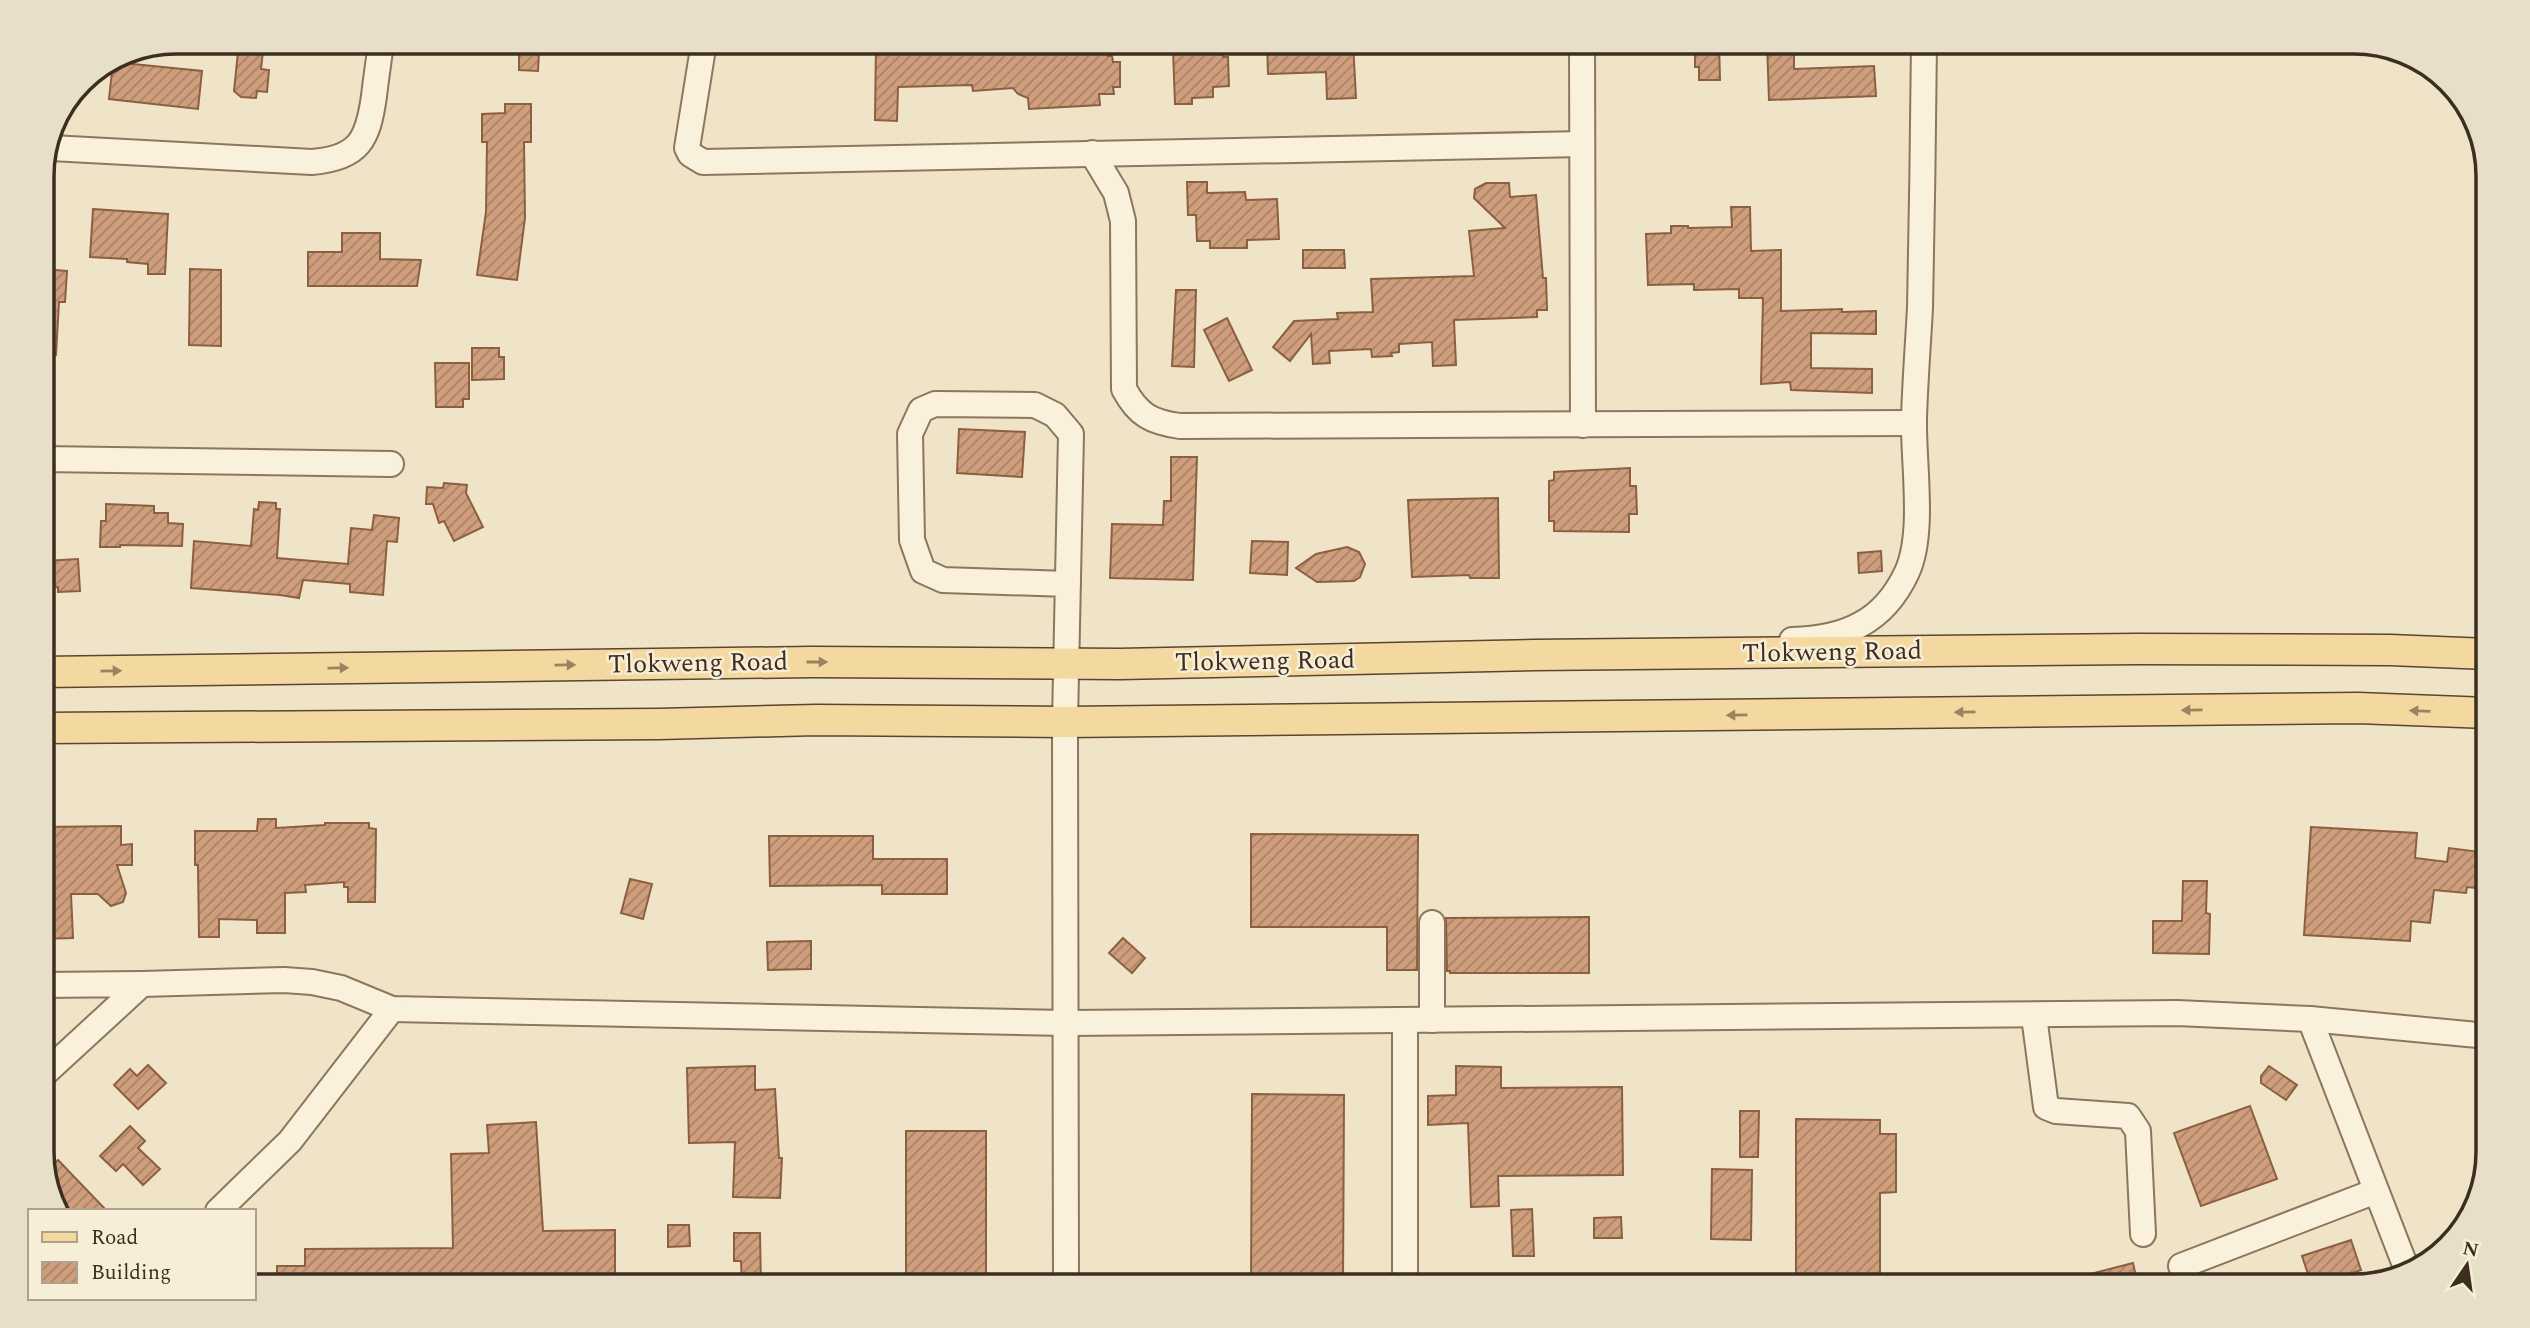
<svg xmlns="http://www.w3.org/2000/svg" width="2530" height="1328" viewBox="0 0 2530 1328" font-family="Spectral,serif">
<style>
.building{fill:url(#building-hatch);stroke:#8d5f41;stroke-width:2}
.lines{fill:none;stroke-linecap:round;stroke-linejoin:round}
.minor-casing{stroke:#8d765c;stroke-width:28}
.major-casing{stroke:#5b4430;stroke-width:33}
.minor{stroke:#faf1dc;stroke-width:24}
.major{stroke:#f3d9a0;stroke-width:30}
.oneway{fill:#988460}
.labels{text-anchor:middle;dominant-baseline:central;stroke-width:5;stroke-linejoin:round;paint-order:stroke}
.street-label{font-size:26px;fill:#3d2e20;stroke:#f7eed8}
.rim{fill:none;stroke:#3d2e20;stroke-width:3.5}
</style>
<defs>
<pattern id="building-hatch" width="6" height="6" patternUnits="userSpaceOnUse" patternTransform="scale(1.75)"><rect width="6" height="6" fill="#cf9f7d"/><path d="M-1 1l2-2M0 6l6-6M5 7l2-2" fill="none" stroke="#a98266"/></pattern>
</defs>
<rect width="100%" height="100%" fill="#f0e4c8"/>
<g class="building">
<path d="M239,42H264L261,69L269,70L267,92L257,91L256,98L241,97L234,91Z"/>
<path d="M876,42H1013L1024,51L1076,49V42H1108V56H1112L1113,62H1120V87H1113L1114,94H1099L1100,105L1029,109L1028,98L1018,94L1013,88L973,91L972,85L898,87L897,121L875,120Z"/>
<path d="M1187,42H1223V57H1228L1229,86L1213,87V97L1192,98V104H1175L1173,50L1187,49Z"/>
<path d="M1267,42H1353L1356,98L1327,99L1326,72L1268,74Z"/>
<path d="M1695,42H1719L1720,80H1699V67H1695Z"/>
<path d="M1767,42H1794V69L1874,66L1876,96L1769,100Z"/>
<path d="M519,51H539L538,71L519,70Z"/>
<path d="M113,62L202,71L198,109L109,99Z"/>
<path d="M505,104H531V142H524L525,218L517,280L477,275L486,212L487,142H482V114L505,113Z"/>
<path d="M1187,182H1207V193L1245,192L1246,200L1277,199L1279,239L1247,240V248H1210V241H1197L1196,215H1188Z"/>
<path d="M1486,183H1509L1510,197L1536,195L1543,278H1546L1547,310H1537V317L1454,320L1456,365L1433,366L1432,342L1399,344V352L1391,353L1392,356L1372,357L1371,349L1329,351L1330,363L1313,364L1311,334L1290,361L1273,347L1294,321L1338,319L1337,313L1373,312L1371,279L1474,276L1469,231L1505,228L1474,198L1475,189Z"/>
<path d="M1731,207H1750L1751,251L1781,250V311L1842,309V312L1876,311V334L1811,333V368L1872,369V393L1791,390L1790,382L1761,384L1763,298H1739V289L1694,290V284L1648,285L1646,234L1671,233V226H1688V228L1732,227Z"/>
<path d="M93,209L168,214L165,274H148V264L127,262V259L90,257Z"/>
<path d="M342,233H380V259L421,260L417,286H308V252H342Z"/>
<path d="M1303,250H1344L1345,268H1303Z"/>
<path d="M42,269L67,271L65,302H59L56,355L42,354Z"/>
<path d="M190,269L221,270V346L189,345Z"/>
<path d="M1176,290H1196L1194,367L1172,366Z"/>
<path d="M1227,318L1252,370L1229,381L1204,330Z"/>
<path d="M472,348H499V357H504V379L472,380Z"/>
<path d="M435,363H469V399H463V407H436Z"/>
<path d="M959,429L1025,432L1022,477L957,473Z"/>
<path d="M1171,457H1197L1193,580L1110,578L1112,524L1163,525L1164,501H1171Z"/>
<path d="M1630,468V486H1636L1637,514H1629V532L1554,531V521H1549V481L1554,480V472Z"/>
<path d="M444,483L467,485L466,493L483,527L454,541L444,521L439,523L433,504H426L427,487L443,488Z"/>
<path d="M1498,498L1499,578H1470L1469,575L1412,577L1408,500Z"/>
<path d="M259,502L276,503V509H280L277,558L348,564L351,528L372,530L374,515L399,518L397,542L387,541L383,595L350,592V584L303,580L299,598L280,595L191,588L194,541L251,546L254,509L258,510Z"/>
<path d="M106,504L154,506V513H168V523L183,524L182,546L120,545V547H100L101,521H106Z"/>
<path d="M1252,541L1288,542L1287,575L1250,573Z"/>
<path d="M1347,547L1359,552L1365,564L1360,577L1354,581L1317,582L1296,568L1316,554Z"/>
<path d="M1881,551L1882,571L1859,573L1858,553Z"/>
<path d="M78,559L80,591L58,592V587L45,588L44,561Z"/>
<path d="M258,819H276V828L325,825V823H369V828L376,829L375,902H348V887H344V882L305,885L306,892L285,893V933H257V920L219,919V937H199L198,865H195V831H257Z"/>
<path d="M121,826V845L132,844V865H117L126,893L123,902L111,906L98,894H71L73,938L42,939V827Z"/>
<path d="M2311,827L2417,833L2415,858L2447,862L2449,848L2488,853L2484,889L2467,887L2466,893L2434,890L2430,923L2411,921L2410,941L2304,935Z"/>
<path d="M1251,834L1418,835L1417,970H1387V927H1251Z"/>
<path d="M769,836H873V859H947V894H882V885L770,886Z"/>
<path d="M630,879L652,884L643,919L621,913Z"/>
<path d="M2183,881H2207L2206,913L2210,914L2209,954L2153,953V921H2182Z"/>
<path d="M1589,917V973H1450V971H1447L1446,918Z"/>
<path d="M1123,938L1145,958L1132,973L1109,953Z"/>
<path d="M811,941V969L768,970L767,942Z"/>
<path d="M148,1065L166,1083L138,1109L114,1085L130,1069L137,1076Z"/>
<path d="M755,1066V1090L775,1089L779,1158H782L780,1198L733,1197L735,1142L689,1143L687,1068Z"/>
<path d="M1456,1066L1501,1067V1088L1622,1087L1623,1175L1498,1176L1499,1206L1471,1207L1468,1123L1428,1125V1096L1456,1095Z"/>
<path d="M2269,1066L2297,1085L2286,1100L2261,1083V1076Z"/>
<path d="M1252,1094L1344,1095L1343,1286H1251Z"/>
<path d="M2250,1106L2277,1179L2201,1206L2174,1133Z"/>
<path d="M1740,1111H1759L1758,1157H1740Z"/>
<path d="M1796,1119L1880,1120V1134H1896V1192L1880,1193V1286H1796Z"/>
<path d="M536,1122L543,1231L615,1230V1286H305V1283H277V1266H305V1249L453,1248L451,1154L489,1153L487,1125Z"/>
<path d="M130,1126L145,1141L138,1148L160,1169L143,1185L123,1164L116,1171L100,1156Z"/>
<rect x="906" y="1131" width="80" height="155"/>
<path d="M58,1160L107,1211H67L55,1198L46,1172Z"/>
<path d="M1712,1169L1752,1170L1751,1240L1711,1239Z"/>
<path d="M1532,1209L1534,1256H1513L1511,1210Z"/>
<path d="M1621,1217L1622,1238H1594V1218Z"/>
<path d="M668,1225H689L690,1246L668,1247Z"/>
<path d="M734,1233H760L761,1286H742L741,1261H734Z"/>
<path d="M2351,1240L2361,1270L2312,1286L2302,1256Z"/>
<path d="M2133,1263L2137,1281L2115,1286H2068L2067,1280Z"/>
</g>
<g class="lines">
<g class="minor-casing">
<g id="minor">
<path d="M704,42L687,148L690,154L703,162L1581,144"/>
<path d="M1582,42L1583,425"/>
<path d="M51,148L312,162C359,158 368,140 374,96C376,78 379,60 381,42"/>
<path d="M1092,153L1116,193L1123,221L1124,389C1138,415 1151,422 1180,426L1914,423"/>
<path d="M42,459L391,464"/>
<path d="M1792,640C1845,639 1884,622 1907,572C1925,533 1913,462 1914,419C1915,382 1918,345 1920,308C1922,219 1923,131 1924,42"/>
<path d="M1432,923V1020"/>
<path d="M142,984L284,980L312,982L341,988L392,1009L1066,1023L2177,1013L2310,1019L2488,1036"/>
<path d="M42,985L142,984L42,1076"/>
<path d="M2034,1016L2046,1107L2056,1111L2128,1116L2138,1131L2143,1234"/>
<path d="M2310,1019L2407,1270"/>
<path d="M218,1211L290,1141L392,1009"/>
<path d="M2181,1266L2376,1191"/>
<path d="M1066,1286L1065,722L1071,434L1055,415L1035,405L935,404L921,410L910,434L912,540L923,571L943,580L1068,584"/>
<path d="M1405,1286V1020"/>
</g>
</g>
<g class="major-casing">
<g id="major">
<path d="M42,672L812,662L1120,664L1534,655L2138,649L2390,650L2488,654"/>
<path d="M42,728L659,724L816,720L1065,722L2358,708L2488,713"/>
</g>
</g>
<use href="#minor" class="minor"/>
<use href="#major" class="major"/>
</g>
<defs><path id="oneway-solid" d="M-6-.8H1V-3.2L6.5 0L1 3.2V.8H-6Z" transform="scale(1.75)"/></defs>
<g class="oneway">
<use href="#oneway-solid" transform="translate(817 662)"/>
<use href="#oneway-solid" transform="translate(565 665) rotate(-1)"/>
<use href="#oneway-solid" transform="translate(338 668) rotate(-1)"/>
<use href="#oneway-solid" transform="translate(111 671) rotate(-1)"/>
<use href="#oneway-solid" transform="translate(2192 710) rotate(179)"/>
<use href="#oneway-solid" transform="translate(2420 711) rotate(-178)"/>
<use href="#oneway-solid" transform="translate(1965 712) rotate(179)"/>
<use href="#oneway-solid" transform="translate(1737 715) rotate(179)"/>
</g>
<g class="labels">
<g class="street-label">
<text transform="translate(1832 652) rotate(-1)">Tlokweng Road</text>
<text transform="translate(1265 661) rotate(-1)">Tlokweng Road</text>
<text transform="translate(698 663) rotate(-1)">Tlokweng Road</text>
</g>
</g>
<path d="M0 0H2530V1328H0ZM176 54H2354A122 122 0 0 1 2476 176V1152A122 122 0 0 1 2354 1274H176A122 122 0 0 1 54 1152V176A122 122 0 0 1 176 54Z" fill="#e8dfc9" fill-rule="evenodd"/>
<path class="rim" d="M176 54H2354A122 122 0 0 1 2476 176V1152A122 122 0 0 1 2354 1274H176A122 122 0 0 1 54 1152V176A122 122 0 0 1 176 54Z"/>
<rect x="28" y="1209" width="228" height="91" fill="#f7eed8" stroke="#ada18e" stroke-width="2"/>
<rect x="42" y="1232" width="35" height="10" fill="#f3d9a0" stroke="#ada18e" stroke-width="2"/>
<text x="91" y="1244" font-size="21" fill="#3d2e20">Road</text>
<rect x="42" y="1262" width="35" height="21" fill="url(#building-hatch)" stroke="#ada18e" stroke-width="2"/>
<text x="91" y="1279" font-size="21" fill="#3d2e20">Building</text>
<g transform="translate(2467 1265) rotate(13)" stroke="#f7eed8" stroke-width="5" paint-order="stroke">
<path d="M0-5L12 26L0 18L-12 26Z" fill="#3d2e20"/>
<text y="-10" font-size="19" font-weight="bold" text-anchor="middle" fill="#3d2e20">N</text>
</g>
</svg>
